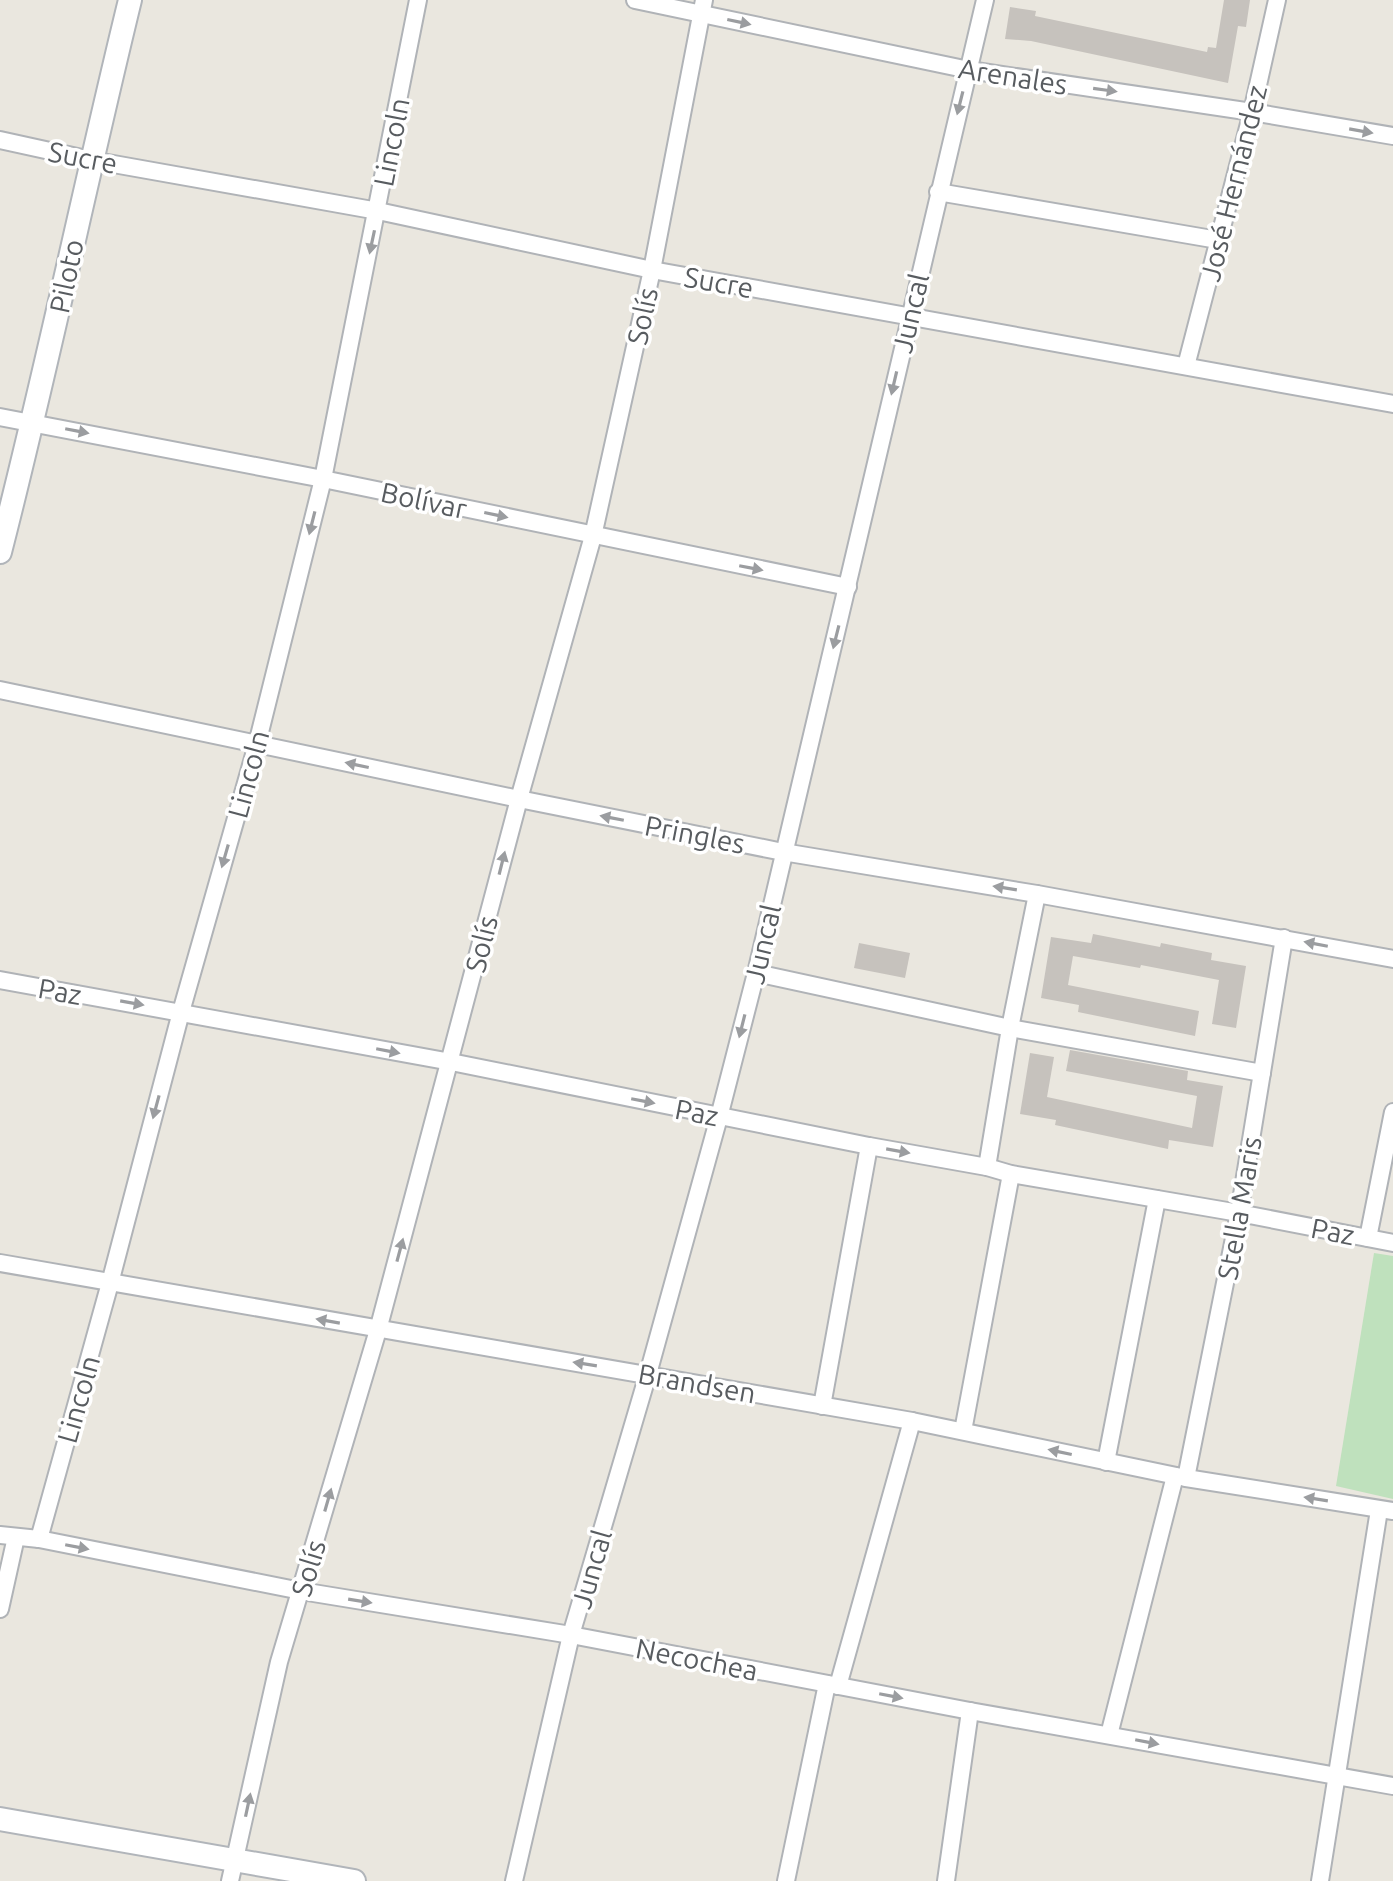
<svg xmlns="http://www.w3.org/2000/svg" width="1393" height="1881" viewBox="0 0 1393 1881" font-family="Ubuntu,sans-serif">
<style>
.green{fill:#bfe1bd}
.building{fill:#c6c2bd}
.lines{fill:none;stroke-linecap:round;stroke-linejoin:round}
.minor-casing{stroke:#b0b3b7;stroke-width:20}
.secondary-casing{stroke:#b1b5ba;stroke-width:26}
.minor{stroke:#fff;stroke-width:16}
.secondary{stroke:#fff;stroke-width:22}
.oneway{fill:#9b9da0}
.labels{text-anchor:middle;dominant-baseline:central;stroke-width:7;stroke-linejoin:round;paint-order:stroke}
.street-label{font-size:28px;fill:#585c60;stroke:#fff}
</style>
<rect width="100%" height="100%" fill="#eae7df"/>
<path class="green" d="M1374,1253L1393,1256V1499L1336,1486Z"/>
<g class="building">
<path d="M1224,0H1250L1246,27L1238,26L1228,83L1031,41L1005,39L1010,7L1036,11L1035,16L1207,52L1208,47L1216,48Z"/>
<path d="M1093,934L1160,947L1161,943L1212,953L1211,960L1246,966L1236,1028L1212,1024L1219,980L1141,965L1140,968L1073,956L1068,985L1199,1011L1195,1036L1078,1012L1079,1005L1041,998L1051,937L1091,943Z"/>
<path d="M859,943L910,953L905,978L854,968Z"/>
<path d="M1070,1050L1188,1071L1187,1080L1223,1086L1213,1147L1169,1140L1168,1149L1055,1125L1056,1120L1020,1114L1030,1053L1054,1057L1047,1097L1192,1128L1197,1096L1066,1071Z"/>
</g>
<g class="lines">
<g class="minor-casing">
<g id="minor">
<path d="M635,0L969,70L1252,112L1393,136"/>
<path d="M0,140L91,160L378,211L652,270L1393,404"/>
<path d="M938,192L1218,240"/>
<path d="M1186,366L1252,112L1277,0"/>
<path d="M0,417L323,479L848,587"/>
<path d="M0,690L519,799L783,852L1037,894L1393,959"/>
<path d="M756,973L1010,1028L1262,1073"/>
<path d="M0,980L451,1062L869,1146L987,1167L1011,1174L1239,1213L1393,1243"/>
<path d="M987,1167L1010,1028L1037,894"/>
<path d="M1368,1238L1393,1112"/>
<path d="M0,1263L912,1421L1186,1478L1393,1511"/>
<path d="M822,1406L869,1146"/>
<path d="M963,1431L1011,1174"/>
<path d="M1106,1462L1157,1199"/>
<path d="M1186,1478L1239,1213L1284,938"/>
<path d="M0,1535L39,1539L301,1591L571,1635L970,1711L1393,1786"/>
<path d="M39,1539L110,1283L181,1012L257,744L323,479L418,0"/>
<path d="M0,1609L16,1537"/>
<path d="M838,1686L912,1421"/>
<path d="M1109,1735L1175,1476"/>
<path d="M230,1881L279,1662L378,1330L519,799L593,536L652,270L704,0"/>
<path d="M514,1881L571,1635L648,1374L719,1117L756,973L985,0"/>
<path d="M786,1881L827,1684"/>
<path d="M946,1881L970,1711"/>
<path d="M1320,1881L1379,1510"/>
</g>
</g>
<g class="secondary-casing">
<g id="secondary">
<path d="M0,552C47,369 85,184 130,0"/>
<path d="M0,1819L354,1881"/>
</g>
</g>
<use href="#minor" class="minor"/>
<use href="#secondary" class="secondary"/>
</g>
<defs><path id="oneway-solid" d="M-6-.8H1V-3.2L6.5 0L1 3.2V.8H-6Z" transform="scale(2)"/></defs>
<g class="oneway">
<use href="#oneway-solid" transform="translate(739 22) rotate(12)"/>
<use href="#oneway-solid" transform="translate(1105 90) rotate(8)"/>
<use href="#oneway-solid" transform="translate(960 103) rotate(104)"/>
<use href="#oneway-solid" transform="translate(1361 131) rotate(10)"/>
<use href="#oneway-solid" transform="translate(372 242) rotate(102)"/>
<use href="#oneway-solid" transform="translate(894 383) rotate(103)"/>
<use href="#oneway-solid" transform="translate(77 431) rotate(11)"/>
<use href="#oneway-solid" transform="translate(496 515) rotate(12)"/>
<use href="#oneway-solid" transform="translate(312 523) rotate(104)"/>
<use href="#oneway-solid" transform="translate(751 568) rotate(11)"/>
<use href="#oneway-solid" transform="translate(836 637) rotate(104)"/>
<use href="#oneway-solid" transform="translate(357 765) rotate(-168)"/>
<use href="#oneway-solid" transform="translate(612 818) rotate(-169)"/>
<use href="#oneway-solid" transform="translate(225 856) rotate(106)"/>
<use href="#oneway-solid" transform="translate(502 863) rotate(-76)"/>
<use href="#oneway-solid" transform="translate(1005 888) rotate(-171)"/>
<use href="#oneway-solid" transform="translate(1316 944) rotate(-169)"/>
<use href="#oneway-solid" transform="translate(132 1003) rotate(10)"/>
<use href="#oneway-solid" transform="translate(742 1026) rotate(104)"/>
<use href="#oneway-solid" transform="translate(388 1051) rotate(11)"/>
<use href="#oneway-solid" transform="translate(643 1101) rotate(11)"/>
<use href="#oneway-solid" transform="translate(156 1107) rotate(105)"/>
<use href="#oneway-solid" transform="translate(898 1151) rotate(10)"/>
<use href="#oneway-solid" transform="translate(400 1250) rotate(-75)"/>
<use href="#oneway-solid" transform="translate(328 1321) rotate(-170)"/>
<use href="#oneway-solid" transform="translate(585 1364) rotate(-171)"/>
<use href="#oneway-solid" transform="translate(1060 1452) rotate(-168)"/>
<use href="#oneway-solid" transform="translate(1316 1499) rotate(-171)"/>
<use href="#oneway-solid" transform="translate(328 1500) rotate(-74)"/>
<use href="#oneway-solid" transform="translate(77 1547) rotate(11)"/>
<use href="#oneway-solid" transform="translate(360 1601) rotate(9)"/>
<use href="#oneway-solid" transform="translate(891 1696) rotate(11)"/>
<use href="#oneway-solid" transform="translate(1147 1742) rotate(11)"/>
<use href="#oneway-solid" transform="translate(248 1805) rotate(-78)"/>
</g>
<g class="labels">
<g class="street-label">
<text transform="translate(1013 76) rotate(9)">Arenales</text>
<text transform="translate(391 142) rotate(-79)">Lincoln</text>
<text transform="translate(83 157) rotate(11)">Sucre</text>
<text transform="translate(1233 183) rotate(-76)">José Hernández</text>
<text transform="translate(66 276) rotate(-78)">Piloto</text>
<text transform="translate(719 282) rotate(10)">Sucre</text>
<text transform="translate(910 313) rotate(-77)">Juncal</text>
<text transform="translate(642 316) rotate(-78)">Solís</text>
<text transform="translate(424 500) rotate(12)">Bolívar</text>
<text transform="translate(248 774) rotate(-75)">Lincoln</text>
<text transform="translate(695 834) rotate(11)">Pringles</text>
<text transform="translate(481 944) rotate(-76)">Solís</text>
<text transform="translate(762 944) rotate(-77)">Juncal</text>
<text transform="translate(60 991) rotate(10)">Paz</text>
<text transform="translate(697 1112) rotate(11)">Paz</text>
<text transform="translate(1239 1208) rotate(-80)">Stella Maris</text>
<text transform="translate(1333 1231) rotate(11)">Paz</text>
<text transform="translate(697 1383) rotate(10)">Brandsen</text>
<text transform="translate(78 1399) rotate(-74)">Lincoln</text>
<text transform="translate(308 1568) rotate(-73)">Solís</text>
<text transform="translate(591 1569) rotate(-74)">Juncal</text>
<text transform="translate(697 1659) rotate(11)">Necochea</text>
</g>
</g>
</svg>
